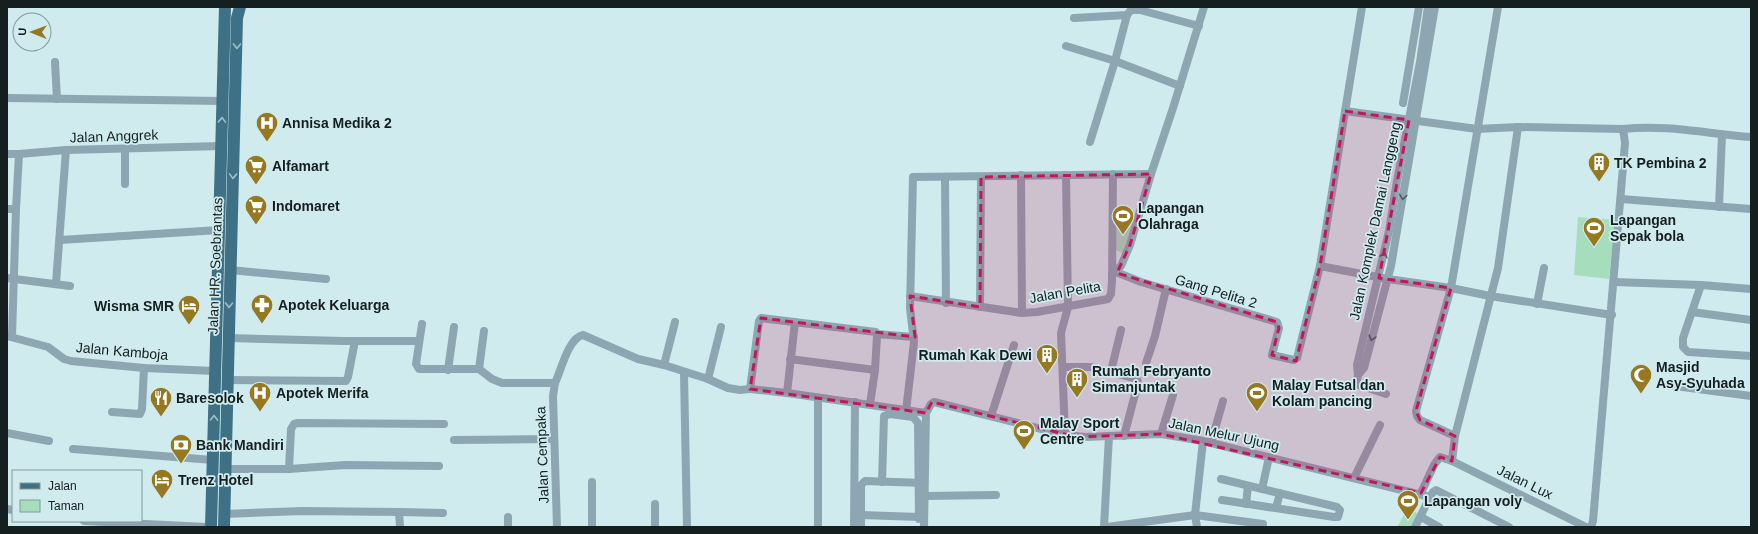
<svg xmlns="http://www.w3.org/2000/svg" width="1758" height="534" viewBox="0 0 1758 534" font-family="Helvetica,sans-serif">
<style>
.green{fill:#a6ddbd}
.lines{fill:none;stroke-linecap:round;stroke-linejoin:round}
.minor{stroke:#8da6b2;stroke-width:8}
.primary{stroke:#3f7186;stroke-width:12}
.oneway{stroke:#9dc0ca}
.oneway2{stroke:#4b5c62}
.marked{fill:#c2185b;fill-opacity:0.2;stroke:#c2185b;stroke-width:3;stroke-dasharray:8 5;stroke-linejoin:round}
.labels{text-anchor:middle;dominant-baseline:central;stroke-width:3.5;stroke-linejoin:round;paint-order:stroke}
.poi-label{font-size:14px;font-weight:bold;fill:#151f20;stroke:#d0ebee;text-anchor:start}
.street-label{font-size:14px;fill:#151f20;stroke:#d0ebee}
</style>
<rect width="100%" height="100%" fill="#d0ebee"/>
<g class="green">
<path d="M1117,215L1134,221L1124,254L1116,250Z"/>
<path d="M1578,217L1615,220L1609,279L1574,275Z"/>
<path d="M1408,508L1419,514L1412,527H1397Z"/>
</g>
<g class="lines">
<g class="minor">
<path d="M1074,18L1127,15L1131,10H1140L1199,26"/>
<path d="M1066,46L1115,61L1180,86"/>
<path d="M55,62L57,99"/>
<path d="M7,98L223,101"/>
<path d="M1403,103L1419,7"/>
<path d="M1345,111L1477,129L1518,127L1623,129L1625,143L1593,521L1591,527"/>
<path d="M1623,129C1666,124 1708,134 1751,137"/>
<path d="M1090,142L1115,61L1127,15"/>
<path d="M7,154H19L66,150L221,146"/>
<path d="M1021,175L1022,313"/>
<path d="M945,177L946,303"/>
<path d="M125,184V149"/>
<path d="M1621,199L1751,209"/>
<path d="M1719,207L1722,135"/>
<path d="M7,209H16"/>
<path d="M60,240L219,230"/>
<path d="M1320,266L1388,279L1451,288L1490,296L1612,315"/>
<path d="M230,270L326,279"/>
<path d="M1116,272L1141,282L1277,322L1279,328L1272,355L1294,360L1297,358L1320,266L1362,7"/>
<path d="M1112,274L1121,266L1130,245L1151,174L1173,108L1204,7"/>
<path d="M7,278L70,286"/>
<path d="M1614,282L1701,285L1751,289"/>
<path d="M56,283L66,150"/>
<path d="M1701,285L1683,338V347L1688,352L1751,356"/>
<path d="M910,296L1022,313L1037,312L1108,299L1111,294L1112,281L1113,174"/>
<path d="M1537,304L1544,268"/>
<path d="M980,307L981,177"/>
<path d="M1692,312L1751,320"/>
<path d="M422,324L416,364L419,369H479L492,379L502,383H555C561,371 568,338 583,335L638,359L664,365L708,379L728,388L740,390L750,389"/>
<path d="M877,334L914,337"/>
<path d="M7,336L48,347L64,359L71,361L144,368L215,371"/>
<path d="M12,337L16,209L19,154"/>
<path d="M228,338L344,341H419"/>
<path d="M790,359L875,370L870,404"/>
<path d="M1146,363L1155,336L1166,289"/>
<path d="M664,365L675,322"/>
<path d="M1063,367H1091L1137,379L1138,383L1124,436"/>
<path d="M479,369L484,331"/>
<path d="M448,370L454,327"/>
<path d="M875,370L877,336L876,332L761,318L759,321L750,389L787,393L926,413"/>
<path d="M1111,371L1121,330"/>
<path d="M684,373L687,527"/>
<path d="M1358,375L1364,368L1391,266L1435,7"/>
<path d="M708,379L721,327"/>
<path d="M227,380L346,381L348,377L355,341"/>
<path d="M555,383L553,396L557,527"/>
<path d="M1675,386L1751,396"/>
<path d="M787,393L795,322"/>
<path d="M1386,394L1356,384L1358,375L1357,365L1389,231L1397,181L1420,62L1428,7"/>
<path d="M818,398V527"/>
<path d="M906,411L914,342L910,308L913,177L1151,174"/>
<path d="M112,412L140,414L142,409L144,368"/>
<path d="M991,416L1014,345"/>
<path d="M7,433L49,441"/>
<path d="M1161,434L1173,395"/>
<path d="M1065,435L1061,333L1068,307L1066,175"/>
<path d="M1455,436L1420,420L1417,416L1416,411L1451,288L1498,7"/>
<path d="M454,440L554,439"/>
<path d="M1211,443L1223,401"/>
<path d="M73,449L213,460"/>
<path d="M1452,461L1586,527"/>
<path d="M225,469H289L345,465L439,466"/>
<path d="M289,469L291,429L294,424L298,423L444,424"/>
<path d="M1354,478L1380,425"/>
<path d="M1221,479L1337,507L1340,510L1338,517H1334L1222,500"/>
<path d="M592,482V527"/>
<path d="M882,482L884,416L890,414L913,417L918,423L919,519"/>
<path d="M1262,489L1269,457"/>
<path d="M1421,493L1434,465L1440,457L1452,461L1455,436L1498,268L1518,127"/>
<path d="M925,496L996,495"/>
<path d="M1246,504L1248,486"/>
<path d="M1276,508L1280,493"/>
<path d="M7,509L13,510"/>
<path d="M399,512L443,513"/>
<path d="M224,514L302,511L399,512L400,527"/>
<path d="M861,515L919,517"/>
<path d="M1421,517L1439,527"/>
<path d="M84,521L207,527"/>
<path d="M508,527V517"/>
<path d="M655,527V504"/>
<path d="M854,527L855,402"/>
<path d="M861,527V485L865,481L924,483"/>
<path d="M924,527L926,413L931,404L934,402L1065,435L1085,437L1161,434L1203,441L1430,497L1433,492L1436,490L1509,527"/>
<path d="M1104,527L1109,436"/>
<path d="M1107,527L1195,515L1263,524"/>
<path d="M1197,527L1195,515L1203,441"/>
<path d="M1415,527L1430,497"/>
</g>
<g class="primary">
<path d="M211,527L225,7"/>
<path d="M224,527L237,18L240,7"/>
</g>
</g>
<defs><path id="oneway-chevron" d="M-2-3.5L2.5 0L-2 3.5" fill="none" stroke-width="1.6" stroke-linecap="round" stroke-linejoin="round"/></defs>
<g class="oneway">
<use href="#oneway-chevron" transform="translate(237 46) rotate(91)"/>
<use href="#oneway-chevron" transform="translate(222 120) rotate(-88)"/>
<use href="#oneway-chevron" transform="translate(233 176) rotate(92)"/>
<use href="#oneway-chevron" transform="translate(229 305) rotate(91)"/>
<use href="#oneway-chevron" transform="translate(214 418) rotate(-89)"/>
</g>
<g class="oneway2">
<use href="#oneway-chevron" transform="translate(1403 197) rotate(98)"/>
<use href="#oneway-chevron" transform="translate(1384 255) rotate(-77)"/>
<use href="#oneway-chevron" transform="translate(1372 338) rotate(106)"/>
</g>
<path class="marked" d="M1345,111L1409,120L1379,278L1451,288L1416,411L1420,420L1455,436L1452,461L1440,457L1421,493L1161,434L1077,437L932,402L926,413L750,389L761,318L915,337L910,296L980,307L981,177L1151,174L1130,245L1117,273L1277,322L1279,328L1272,355L1296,361L1320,266Z"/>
<defs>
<g id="hospital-pin" transform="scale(1.15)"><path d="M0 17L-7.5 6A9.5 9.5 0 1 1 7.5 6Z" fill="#967820" stroke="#d0ebee"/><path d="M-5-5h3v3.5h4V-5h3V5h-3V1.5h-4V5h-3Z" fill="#fff"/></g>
<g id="building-pin" transform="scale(1.15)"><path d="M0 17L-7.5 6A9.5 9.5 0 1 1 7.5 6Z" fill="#967820" stroke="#d0ebee"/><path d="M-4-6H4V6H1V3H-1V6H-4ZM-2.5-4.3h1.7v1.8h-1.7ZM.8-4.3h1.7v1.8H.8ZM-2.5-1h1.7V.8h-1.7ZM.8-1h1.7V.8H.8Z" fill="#fff"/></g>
<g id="supermarket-pin" transform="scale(1.15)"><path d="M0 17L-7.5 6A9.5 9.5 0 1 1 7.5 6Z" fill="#967820" stroke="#d0ebee"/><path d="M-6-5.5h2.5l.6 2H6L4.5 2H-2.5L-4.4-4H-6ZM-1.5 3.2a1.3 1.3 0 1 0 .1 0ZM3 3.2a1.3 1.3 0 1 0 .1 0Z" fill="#fff"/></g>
<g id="stadium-pin" transform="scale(1.15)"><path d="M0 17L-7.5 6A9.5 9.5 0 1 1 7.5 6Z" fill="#967820" stroke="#d0ebee"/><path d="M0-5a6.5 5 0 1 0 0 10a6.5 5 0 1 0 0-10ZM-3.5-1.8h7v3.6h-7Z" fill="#fff"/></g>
<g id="pharmacy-pin" transform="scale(1.15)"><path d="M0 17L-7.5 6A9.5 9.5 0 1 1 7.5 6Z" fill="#967820" stroke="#d0ebee"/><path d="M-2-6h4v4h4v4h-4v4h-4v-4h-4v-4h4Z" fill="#fff"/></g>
<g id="hotel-pin" transform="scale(1.15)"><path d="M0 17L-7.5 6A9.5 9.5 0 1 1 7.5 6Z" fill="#967820" stroke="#d0ebee"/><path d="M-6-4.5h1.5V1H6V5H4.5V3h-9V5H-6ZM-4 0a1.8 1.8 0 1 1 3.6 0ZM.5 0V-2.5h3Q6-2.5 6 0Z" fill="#fff"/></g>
<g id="mosque-pin" transform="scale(1.15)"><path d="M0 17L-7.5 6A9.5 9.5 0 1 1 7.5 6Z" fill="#967820" stroke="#d0ebee"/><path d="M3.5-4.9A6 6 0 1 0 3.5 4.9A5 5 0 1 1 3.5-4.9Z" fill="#fff"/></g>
<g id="restaurant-pin" transform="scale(1.15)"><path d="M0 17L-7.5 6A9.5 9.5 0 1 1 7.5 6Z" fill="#967820" stroke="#d0ebee"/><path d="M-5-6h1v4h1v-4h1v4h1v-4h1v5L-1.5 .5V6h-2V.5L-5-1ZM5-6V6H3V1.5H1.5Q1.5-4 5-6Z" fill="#fff"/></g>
<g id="bank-pin" transform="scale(1.15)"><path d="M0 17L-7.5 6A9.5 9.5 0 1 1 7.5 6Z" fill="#967820" stroke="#d0ebee"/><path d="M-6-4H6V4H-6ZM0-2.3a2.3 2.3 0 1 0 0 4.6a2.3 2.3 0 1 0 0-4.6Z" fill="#fff"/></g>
</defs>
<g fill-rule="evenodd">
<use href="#hospital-pin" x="267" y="123"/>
<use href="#building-pin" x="1599" y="163"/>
<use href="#supermarket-pin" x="256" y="166"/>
<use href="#supermarket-pin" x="256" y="206"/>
<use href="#stadium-pin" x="1123" y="216"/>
<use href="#stadium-pin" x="1594" y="228"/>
<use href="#pharmacy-pin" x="262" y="305"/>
<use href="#hotel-pin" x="189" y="306"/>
<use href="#building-pin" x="1047" y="355"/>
<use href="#mosque-pin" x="1641" y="375"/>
<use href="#building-pin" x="1077" y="379"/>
<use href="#hospital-pin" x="260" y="393"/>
<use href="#stadium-pin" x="1257" y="393"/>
<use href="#restaurant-pin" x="161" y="398"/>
<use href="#stadium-pin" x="1024" y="431"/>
<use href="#bank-pin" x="181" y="445"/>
<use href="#hotel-pin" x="162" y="480"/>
<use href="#stadium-pin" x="1408" y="501"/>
</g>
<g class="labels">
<g class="poi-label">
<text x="282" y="123">Annisa Medika 2</text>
<text x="1614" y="163">TK Pembina 2</text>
<text x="272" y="166">Alfamart</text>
<text x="272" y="206">Indomaret</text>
<text x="1138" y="208">Lapangan<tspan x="1138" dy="16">Olahraga</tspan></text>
<text x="1610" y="220">Lapangan<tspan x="1610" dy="16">Sepak bola</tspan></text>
<text x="278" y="305">Apotek Keluarga</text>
<text x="174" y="306" text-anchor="end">Wisma SMR</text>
<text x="1032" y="355" text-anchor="end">Rumah Kak Dewi</text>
<text x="1656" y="367">Masjid<tspan x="1656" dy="16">Asy-Syuhada</tspan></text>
<text x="1092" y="371">Rumah Febryanto<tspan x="1092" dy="16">Simanjuntak</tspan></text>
<text x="1272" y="385">Malay Futsal dan<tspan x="1272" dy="16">Kolam pancing</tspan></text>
<text x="276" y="393">Apotek Merifa</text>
<text x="176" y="398">Baresolok</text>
<text x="1040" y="423">Malay Sport<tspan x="1040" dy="16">Centre</tspan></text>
<text x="196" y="445">Bank Mandiri</text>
<text x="178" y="480">Trenz Hotel</text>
<text x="1424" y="501">Lapangan voly</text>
</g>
<g class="street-label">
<text transform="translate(114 136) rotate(-2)">Jalan Anggrek</text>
<text transform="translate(1375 221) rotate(-78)">Jalan Komplek Damai Langgeng</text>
<text transform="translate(215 266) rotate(-88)">Jalan HR. Soebrantas</text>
<text transform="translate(1216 291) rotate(17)">Gang Pelita 2</text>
<text transform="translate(1065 292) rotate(-10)">Jalan Pelita</text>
<text transform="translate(122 351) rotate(5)">Jalan Kamboja</text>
<text transform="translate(1224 434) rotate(12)">Jalan Melur Ujung</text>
<text transform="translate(542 455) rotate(-92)">Jalan Cempaka</text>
<text transform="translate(1525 482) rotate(26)">Jalan Lux</text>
</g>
</g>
<rect width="1758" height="534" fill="none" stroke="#151f20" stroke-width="16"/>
<rect x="12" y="470" width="130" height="52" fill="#d0ebee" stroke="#85999c"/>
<rect x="20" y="483" width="20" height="6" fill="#3f7186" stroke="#85999c"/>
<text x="48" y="490" font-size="12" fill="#151f20">Jalan</text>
<rect x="20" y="500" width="20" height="12" fill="#a6ddbd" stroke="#85999c"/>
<text x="48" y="510" font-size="12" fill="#151f20">Taman</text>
<g transform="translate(32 32) rotate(271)"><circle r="19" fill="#d0ebee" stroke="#85999c"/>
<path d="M0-3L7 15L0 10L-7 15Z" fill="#967820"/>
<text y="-6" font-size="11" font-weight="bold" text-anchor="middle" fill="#151f20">U</text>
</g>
</svg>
